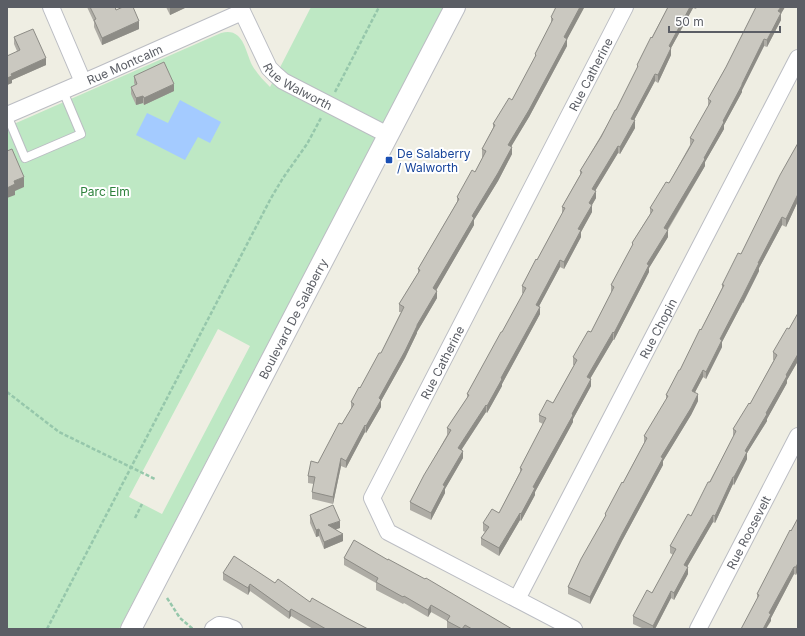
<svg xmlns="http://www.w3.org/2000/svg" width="805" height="636" viewBox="0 0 805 636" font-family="Inter,sans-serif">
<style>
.green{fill:#bee8c4;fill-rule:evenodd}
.water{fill:#a4cbff}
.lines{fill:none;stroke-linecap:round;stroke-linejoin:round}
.service-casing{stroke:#bbbdc3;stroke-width:10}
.minor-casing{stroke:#bbbdc3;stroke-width:18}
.tertiary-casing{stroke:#bbbdc3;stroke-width:22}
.path{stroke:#96c7ab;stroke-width:2.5;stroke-dasharray:4 2;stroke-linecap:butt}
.service{stroke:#fff;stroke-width:8}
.minor{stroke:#fff;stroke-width:16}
.tertiary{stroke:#fff;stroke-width:20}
.wall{fill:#aeaca5}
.shaded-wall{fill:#8d8c86}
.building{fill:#cac8c0;stroke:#8d8c86}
.transit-dot{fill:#1a4fb4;stroke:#fff;stroke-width:1.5}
.labels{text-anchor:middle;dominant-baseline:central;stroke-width:4;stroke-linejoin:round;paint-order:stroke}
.street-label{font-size:12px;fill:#5b5e65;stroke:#fff}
.transit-label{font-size:12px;fill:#164399;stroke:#fff;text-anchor:start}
.park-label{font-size:12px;fill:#2e823d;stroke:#fff}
</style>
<rect width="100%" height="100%" fill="#efeee3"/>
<path class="green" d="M311,7H446L365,164L264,351L119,629H7V127L221,33C243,27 245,50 252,65C257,74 264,81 270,87ZM218,329L250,346L162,514L129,497Z"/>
<path class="water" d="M180,100L221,122L210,143L198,137L185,160L136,135L147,113L168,123Z"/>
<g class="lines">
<g class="service-casing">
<path id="service" d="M7,115L25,158L81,134L63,91"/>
</g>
<g class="minor-casing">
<g id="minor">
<path d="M51,7L83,82"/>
<path id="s1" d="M240,7L269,68L275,74L283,81L388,135"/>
<path id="s2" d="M7,115L100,75L242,12"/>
<path id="s3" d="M517,599L798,58"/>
<path d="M213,629L219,625L226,626L234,629"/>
<path id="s4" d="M574,629L388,532L372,498L625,7"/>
<path id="s5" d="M698,629L798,436"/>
</g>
</g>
<g class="tertiary-casing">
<g id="tertiary">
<path id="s6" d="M131,629L455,7"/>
</g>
</g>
<g class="path">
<path d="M335,92L379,7"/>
<path d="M7,392L59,432L155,479"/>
<path d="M135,518L142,504"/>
<path d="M167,598L180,618L193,629"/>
<path d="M47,629L271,198L283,178L307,144L321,118"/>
</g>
<use href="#service" class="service"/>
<use href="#minor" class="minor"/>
<use href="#tertiary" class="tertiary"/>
</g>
<g class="wall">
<path d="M87,7H115L116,10L139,29L102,45L94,27V22Z"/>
<path d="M166,7H187L170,15Z"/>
<path d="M584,7L567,39V46L529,117L511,146L512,154L498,181L474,220V225L436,290L437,298L417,332V333L405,358L381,401V407L366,433L365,432L346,468L341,466L333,504L312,499V492L314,484L308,483V476L318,463L351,409V402L360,388L381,353L401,312H399V304L418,273V269L457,202V197L475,172L483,157H482V149L493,128V124L512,100L535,58V54L551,24V17Z"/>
<path d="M668,7H697L696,9L693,8L671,48V55L658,83L655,81L634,120L635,128L620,154L618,153L595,191L596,198L592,205V212L581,232V237L564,269L560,267L539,306L540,314L502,384V386L487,413L486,412L462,449L463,458L445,489V493L431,520L410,510V502L447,435V428L467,398V394L502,332L523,294L522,293V286L537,260L562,214V207L580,175V171L616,110L637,69V65Z"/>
<path d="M756,7H785L781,13V20L767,47L764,46L742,90V92L724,125V129L705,162V166L668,230V237L649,268V272L614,340H613L590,379L591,386L573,419V422L535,492V495L521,521L520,520L499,556L481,545V538L485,532L483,531V523L499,513L520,472V468L543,424L539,422V415L553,403L574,365H573V357L591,332L611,293V285L632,246V243L650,214V208L669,183L690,145V138L708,107V99L726,67Z"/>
<path d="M14,37L46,65L12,80V83L7,85L17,51L14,44Z"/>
<path d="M134,76L174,91L144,105L143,103L136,105L131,94V87L135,85L134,83Z"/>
<path d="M798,143V201L786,227L782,225L759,268V271L743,303V302L722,342V347L706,379L703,377L695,392L698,401L691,415L663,461V465L622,541L590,604L568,594V587L605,517V514L623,483L644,443V436L666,401V395L680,370L701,330L722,288V285L741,254Z"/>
<path d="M798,313V361L787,380V383L767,419V421L747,453V459L734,485L733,484L715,523L713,522L687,567L688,574L674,600L671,598L655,629H644L633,624V616L652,593L673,555L670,553V546L691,516L734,436H733V429L750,404L774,360H773V352L789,329Z"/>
<path d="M310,515L340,528L336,529L343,541L324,549L319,536L316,537L310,523Z"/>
<path d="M798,518V570L796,575L794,574L771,618V621L757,600V594Z"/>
<path d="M344,558L388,560L512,629H449L447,628V621L431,612L428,617L404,603L403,604L376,590V583L344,565Z"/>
<path d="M223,573L275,583L310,602L347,618L368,629H313L291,616L289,619L250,591L248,595L223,580Z"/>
</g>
<g class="shaded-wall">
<path d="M172,7H187L170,15V8Z"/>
<path d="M580,7H584V8L564,45V37Z"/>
<path d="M690,7H693V8L671,48V55L658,83V75L669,46Z"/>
<path d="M781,7H785L778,19V11Z"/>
<path d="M781,13V20L767,47V40Z"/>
<path d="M139,21V29L102,45V38Z"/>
<path d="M567,39V46L529,117L508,152V145Z"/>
<path d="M764,39V46L742,90V92L724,125V129L705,162V166L664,235V228L704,158Z"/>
<path d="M46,58V65L12,80V83L7,85V78L11,74Z"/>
<path d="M655,74V81L631,126V119Z"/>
<path d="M174,84V91L144,105V98Z"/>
<path d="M143,96V103L136,105V98Z"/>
<path d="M635,120V128L620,154V147Z"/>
<path d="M618,146V153L592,196V189Z"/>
<path d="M512,147V154L498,181L474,220V225L433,296V288L472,216Z"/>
<path d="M24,177V187L15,191V195L7,198V188L14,181Z"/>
<path d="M596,191V198L589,210V203Z"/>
<path d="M798,194V201L786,227V219Z"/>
<path d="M592,205V212L581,232V237L564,269V262L578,229Z"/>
<path d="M782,217V225L759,268V271L743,303V295L758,263Z"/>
<path d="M668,230V237L649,268V272L614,340V333L647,264Z"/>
<path d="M560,260V267L536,312V305Z"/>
<path d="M437,291V298L417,332V333L405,358L381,401V407L366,433V426L379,398L417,325Z"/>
<path d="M743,295V302L722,342V347L706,379V372L720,339Z"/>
<path d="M540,307V314L502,384V386L487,413V406L501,378Z"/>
<path d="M613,332V340L587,384V377Z"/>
<path d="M798,354V361L787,380V383L767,419V421L747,453V459L734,485V477L745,451L766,413L786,375Z"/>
<path d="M703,370V377L692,398V391Z"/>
<path d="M591,379V386L573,419V422L535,492V495L521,521V514L533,487L572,414Z"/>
<path d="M698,394V401L691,415L663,461V465L622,541L590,604V597L661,457Z"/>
<path d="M486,405V412L458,455V448Z"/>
<path d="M365,425V432L346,468V461Z"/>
<path d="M463,451V458L445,489V493L431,520V513L443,485Z"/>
<path d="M341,458V466L333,504V497Z"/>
<path d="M733,477V484L715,523V516Z"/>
<path d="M520,513V520L499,556V548Z"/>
<path d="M713,515V522L684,572V565Z"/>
<path d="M340,521V528L328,532V525Z"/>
<path d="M319,529V536L316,537V530Z"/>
<path d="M343,534V541L324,549V542Z"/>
<path d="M798,563V570L796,575V567Z"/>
<path d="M688,567V574L674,600V593Z"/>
<path d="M794,567V574L771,618V621L766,629H763L769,613Z"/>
<path d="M250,584V591L248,595V588Z"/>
<path d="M671,591V598L655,629H653V626Z"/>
<path d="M431,605V612L428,617V610Z"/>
<path d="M291,609V616L289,619V612Z"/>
</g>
<g class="building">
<path d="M90,7H115L116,10L123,7H133L139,21L102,38L94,20L96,19Z"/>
<path d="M556,7H580L564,37L567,39L529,110L508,145L512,147L498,173L472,216L474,218L433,288L437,291L417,325V326L405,351L379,398L381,400L366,426L365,425L346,461L341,458L333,497L312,492L315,477L308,476L311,461L318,463L339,423L342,424L354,404L351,402L359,387L360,388L379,353H381L404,307L399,304L420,270L418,269L459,199L457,197L472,170L475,172L486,151L482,149L495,125L493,124L509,98L512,100L536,55L535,54L553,19L551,17Z"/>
<path d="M668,7H690L669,46L671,48L658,75L655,74L631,119L635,120L620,147L618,146L592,189L596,191L589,203L592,205L578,229L581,230L564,262L560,260L536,305L540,307L501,378L502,379L487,406L486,405L458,448L463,451L443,485L445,486L431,513L410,502L424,475L451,430L447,428L469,395L467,394L501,332H502L526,288L522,286L536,259L537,260L565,208L562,207L582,172L580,171L601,137L615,110H616L638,66L637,65L651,37L652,38Z"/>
<path d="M756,7H781L778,11L781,13L767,40L764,39L742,84V85L723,121L724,122L704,158L705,159L664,228L668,230L647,264L649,265L614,333L613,332L587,377L591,379L572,414L573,415L533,487L535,488L521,514L520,513L499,548L481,538L489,527L483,523L492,509L499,513L522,469L520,468L546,418L539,415L547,400L553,403L577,360L573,357L588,331L591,332L614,287L611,285L633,244L632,243L653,210L650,208L666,182L669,183L694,140L690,138L711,101L708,99L726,67Z"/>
<path d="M33,29L46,58L11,74L12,76L7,78V56L20,50L14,37Z"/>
<path d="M164,62L174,84L144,98L143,96L136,98L131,87L137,84L134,76Z"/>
<path d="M798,143V194L786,219L782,217L758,263H759L743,295L720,339L722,340L706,372L703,370L692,391L698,394L691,408L661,457L663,458L622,534L590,597L568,587L581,559L606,515L605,514L622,482L623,483L647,438L644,436L668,396L666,395L679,370H680L700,329L701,330L724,285H722L738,253L741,254L780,175Z"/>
<path d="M12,149L24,177L14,181L15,184L7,188V151Z"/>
<path d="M798,313V354L786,375L787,376L766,413L767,414L745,451L747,452L734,477H733L715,516L713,515L684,565L688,567L674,593L671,591L653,626L633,616L647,590L652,593L676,549L670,546L688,514L691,516L708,482H710L736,431L733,429L749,403L750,404L777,355L773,352L787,328L789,329Z"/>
<path d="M333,505L340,521L328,525L343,534L324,542L319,529L316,530L310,515Z"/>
<path d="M798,518V563L796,567H794L769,613L771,614L763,629H741L759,595L757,594L790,530L791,531Z"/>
<path d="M354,540L388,560V559L425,579L426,578L512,629H472L465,625L462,629L447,621L450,616L431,605L428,610L404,596L403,597L376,582L378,578L344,558Z"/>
<path d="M234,556L275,583L278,579L310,602L312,598L347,618L368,629H326L291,609L289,612L250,584L248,588L223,573Z"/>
</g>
<rect class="transit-dot" x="385" y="156" width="8" height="8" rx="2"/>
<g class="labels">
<g class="street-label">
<text stroke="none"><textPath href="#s2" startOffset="128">Rue Montcalm</textPath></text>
<text stroke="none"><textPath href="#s4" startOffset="724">Rue Catherine</textPath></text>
<text stroke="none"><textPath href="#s1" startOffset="102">Rue Walworth</textPath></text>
<text stroke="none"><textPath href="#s6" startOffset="350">Boulevard De Salaberry</textPath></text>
<text stroke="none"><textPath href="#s3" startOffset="305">Rue Chopin</textPath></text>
<text stroke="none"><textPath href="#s4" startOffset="400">Rue Catherine</textPath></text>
<text stroke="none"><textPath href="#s5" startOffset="109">Rue Roosevelt</textPath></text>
</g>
<g class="transit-label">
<text x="397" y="153">De Salaberry<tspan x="397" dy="14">/ Walworth</tspan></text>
</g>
<g class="park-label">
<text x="105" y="191">Parc Elm</text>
</g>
</g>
<rect width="805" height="636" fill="none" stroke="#5b5e65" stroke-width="16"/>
<path d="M669 26v6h111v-6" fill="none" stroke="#5b5e65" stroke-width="2"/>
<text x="675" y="26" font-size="12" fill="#5b5e65" stroke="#ffffff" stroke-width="3" paint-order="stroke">50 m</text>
</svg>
